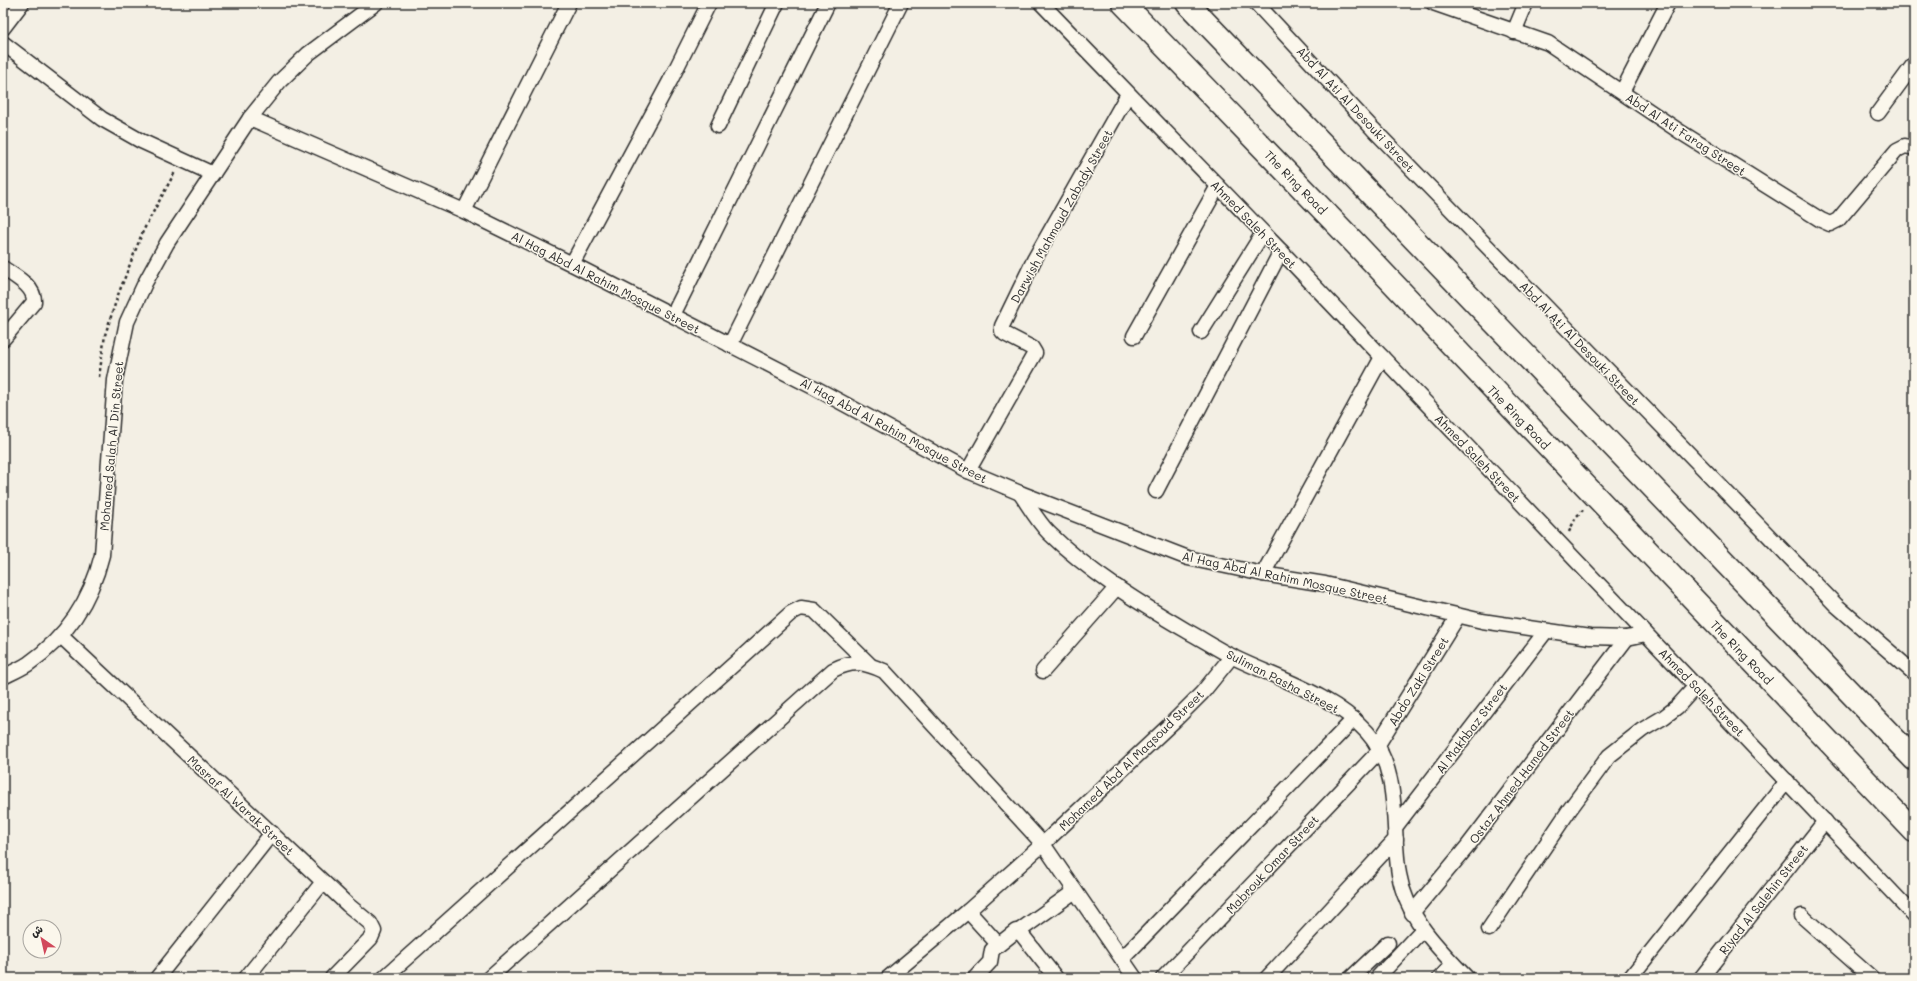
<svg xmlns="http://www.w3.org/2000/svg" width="1917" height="981" viewBox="0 0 1917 981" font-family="Mali,'Playpen Sans Arabic',sans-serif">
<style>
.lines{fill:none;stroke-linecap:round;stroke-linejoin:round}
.minor-casing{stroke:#2b2b2b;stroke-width:17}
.motorway-casing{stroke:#2b2b2b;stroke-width:25}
.path{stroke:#2b2b2b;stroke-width:2.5;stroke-dasharray:3 3;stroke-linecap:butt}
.minor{stroke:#fbf7ec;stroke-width:14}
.motorway{stroke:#fbf7ec;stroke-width:22}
.labels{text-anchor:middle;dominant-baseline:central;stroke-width:3;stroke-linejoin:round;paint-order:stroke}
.street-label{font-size:12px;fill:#2b2b2b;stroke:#fbf7ec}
</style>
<rect width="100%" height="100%" fill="#f3efe4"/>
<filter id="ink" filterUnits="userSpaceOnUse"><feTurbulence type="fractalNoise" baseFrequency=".025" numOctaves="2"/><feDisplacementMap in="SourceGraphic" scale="8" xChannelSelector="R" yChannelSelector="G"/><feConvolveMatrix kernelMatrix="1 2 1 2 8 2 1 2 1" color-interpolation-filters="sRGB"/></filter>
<g filter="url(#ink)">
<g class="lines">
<g class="minor-casing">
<g id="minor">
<path d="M1041,3L1281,251L1914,915"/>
<path d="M1256,3L1373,129L1836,605L1914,673"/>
<path d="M1433,3L1548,43L1682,133L1821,220L1830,224L1838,220L1897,150L1905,146L1914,148"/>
<path d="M3,28L22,3"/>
<path d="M1514,32L1526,3"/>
<path d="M3,43L102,119L141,141L213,174"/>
<path d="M1622,92L1668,3"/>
<path d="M1878,113L1914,64"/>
<path d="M250,118L464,211L572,264L815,388L968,471L1020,493L1188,558L1263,574L1325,584L1482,621L1590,637L1627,638L1646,634"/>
<path d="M718,126L777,3"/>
<path d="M464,211L569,3"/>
<path d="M572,264L670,81L709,3"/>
<path d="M3,268C14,276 35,286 34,302L3,339"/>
<path d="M673,315L828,3"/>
<path d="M1201,332L1263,233"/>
<path d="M1134,336L1218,186"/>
<path d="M730,345L901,3"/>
<path d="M968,471L1035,353L1032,348L1005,334L1002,331V326L1034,260L1128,94"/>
<path d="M1156,491L1281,251"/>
<path d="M1020,493C1029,506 1038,522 1049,533C1089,572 1139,603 1187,631C1202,639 1217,649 1233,657C1278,679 1332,694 1367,732C1402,771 1391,827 1399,874C1406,917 1438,948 1467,978"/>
<path d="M1263,574L1382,357"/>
<path d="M61,636L348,905L370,923L374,931L371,938L332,978"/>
<path d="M1043,671L1117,587"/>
<path d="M3,677C11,673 20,669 28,664C67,637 91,600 102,555L115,380L127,322L145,283L167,243L250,118L279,82L308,54L376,3"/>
<path d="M1377,746L1458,616"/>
<path d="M1396,826L1546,631"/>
<path d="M968,911L998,944"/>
<path d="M1412,913L1467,847L1627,638"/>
<path d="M1802,916L1872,978"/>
<path d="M1489,929L1570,809L1609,756L1642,730L1664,717L1677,707L1696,686"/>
<path d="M1019,931L1075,891"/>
<path d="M1122,959L1354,719"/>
<path d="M157,978L272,833"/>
<path d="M246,978L323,882"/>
<path d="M384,978L791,613L801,608L814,610L869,664"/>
<path d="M489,978L833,670C853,660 864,662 884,671L1043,844L1135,978"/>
<path d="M888,978L968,911L1043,844L1175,720L1202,693L1232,656"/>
<path d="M975,978L990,962L992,950L1016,931H1019L1056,978"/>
<path d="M1163,978L1380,750"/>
<path d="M1267,978L1396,839"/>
<path d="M1351,978L1388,943"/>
<path d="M1377,978L1423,929"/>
<path d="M1440,978L1453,964"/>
<path d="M1630,978L1787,781"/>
<path d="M1701,978L1825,821"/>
</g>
</g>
<g class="motorway-casing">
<g id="motorway">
<path d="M1123,3L1351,239L1914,831"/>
<path d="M1187,3L1914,759"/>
</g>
</g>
<g class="path">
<path d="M99,377L105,335L118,295L143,231L175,172"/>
<path d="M1569,532L1576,517L1583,510"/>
</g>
<use href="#minor" class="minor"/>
<use href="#motorway" class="motorway"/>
</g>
</g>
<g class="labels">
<g class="street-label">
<text transform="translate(1356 109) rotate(47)">Abd Al Ati Al Desouki Street</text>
<text transform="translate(1686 134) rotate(33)">Abd Al Ati Farag Street</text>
<text transform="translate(1296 182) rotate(46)">The Ring Road</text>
<text transform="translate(1061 216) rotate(-61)">Darwish Mahmoud Zabady Street</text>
<text transform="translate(1254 224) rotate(46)">Ahmed Saleh Street</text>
<text transform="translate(606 282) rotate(27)">Al Hag Abd Al Rahim Mosque Street</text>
<text transform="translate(1580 343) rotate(46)">Abd Al Ati Al Desouki Street</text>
<text transform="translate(1519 417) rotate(46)">The Ring Road</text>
<text transform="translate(894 430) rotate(28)">Al Hag Abd Al Rahim Mosque Street</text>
<text transform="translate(111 446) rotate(-85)">Mohamed Salah Al Din Street</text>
<text transform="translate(1478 458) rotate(46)">Ahmed Saleh Street</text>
<text transform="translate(1285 577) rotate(12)">Al Hag Abd Al Rahim Mosque Street</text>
<text transform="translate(1742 652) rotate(46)">The Ring Road</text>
<text transform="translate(1283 681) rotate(27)">Suliman Pasha Street</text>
<text transform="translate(1418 681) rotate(-58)">Abdo Zaki Street</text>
<text transform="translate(1702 692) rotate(46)">Ahmed Saleh Street</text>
<text transform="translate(1471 728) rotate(-53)">Al Makhbaz Street</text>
<text transform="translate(1131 760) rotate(-44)">Mohamed Abd Al Maqsoud Street</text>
<text transform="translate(1521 776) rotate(-53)">Ostaz Ahmed Hamed Street</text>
<text transform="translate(241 805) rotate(43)">Masraf Al Warak Street</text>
<text transform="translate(1272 864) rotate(-47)">Mabrouk Omar Street</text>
<text transform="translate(1763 899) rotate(-52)">Riyad Al Salehin Street</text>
</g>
</g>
<rect width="1917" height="981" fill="none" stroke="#fbf7ec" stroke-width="16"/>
<rect x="8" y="8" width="1901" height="965" fill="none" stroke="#2b2b2b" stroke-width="1.5" filter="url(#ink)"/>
<g transform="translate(42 939) rotate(326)"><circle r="19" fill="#fbf7ec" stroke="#a8a59f"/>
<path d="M0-3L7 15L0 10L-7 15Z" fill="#d1495b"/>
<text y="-6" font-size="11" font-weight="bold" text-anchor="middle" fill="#2b2b2b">ش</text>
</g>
</svg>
